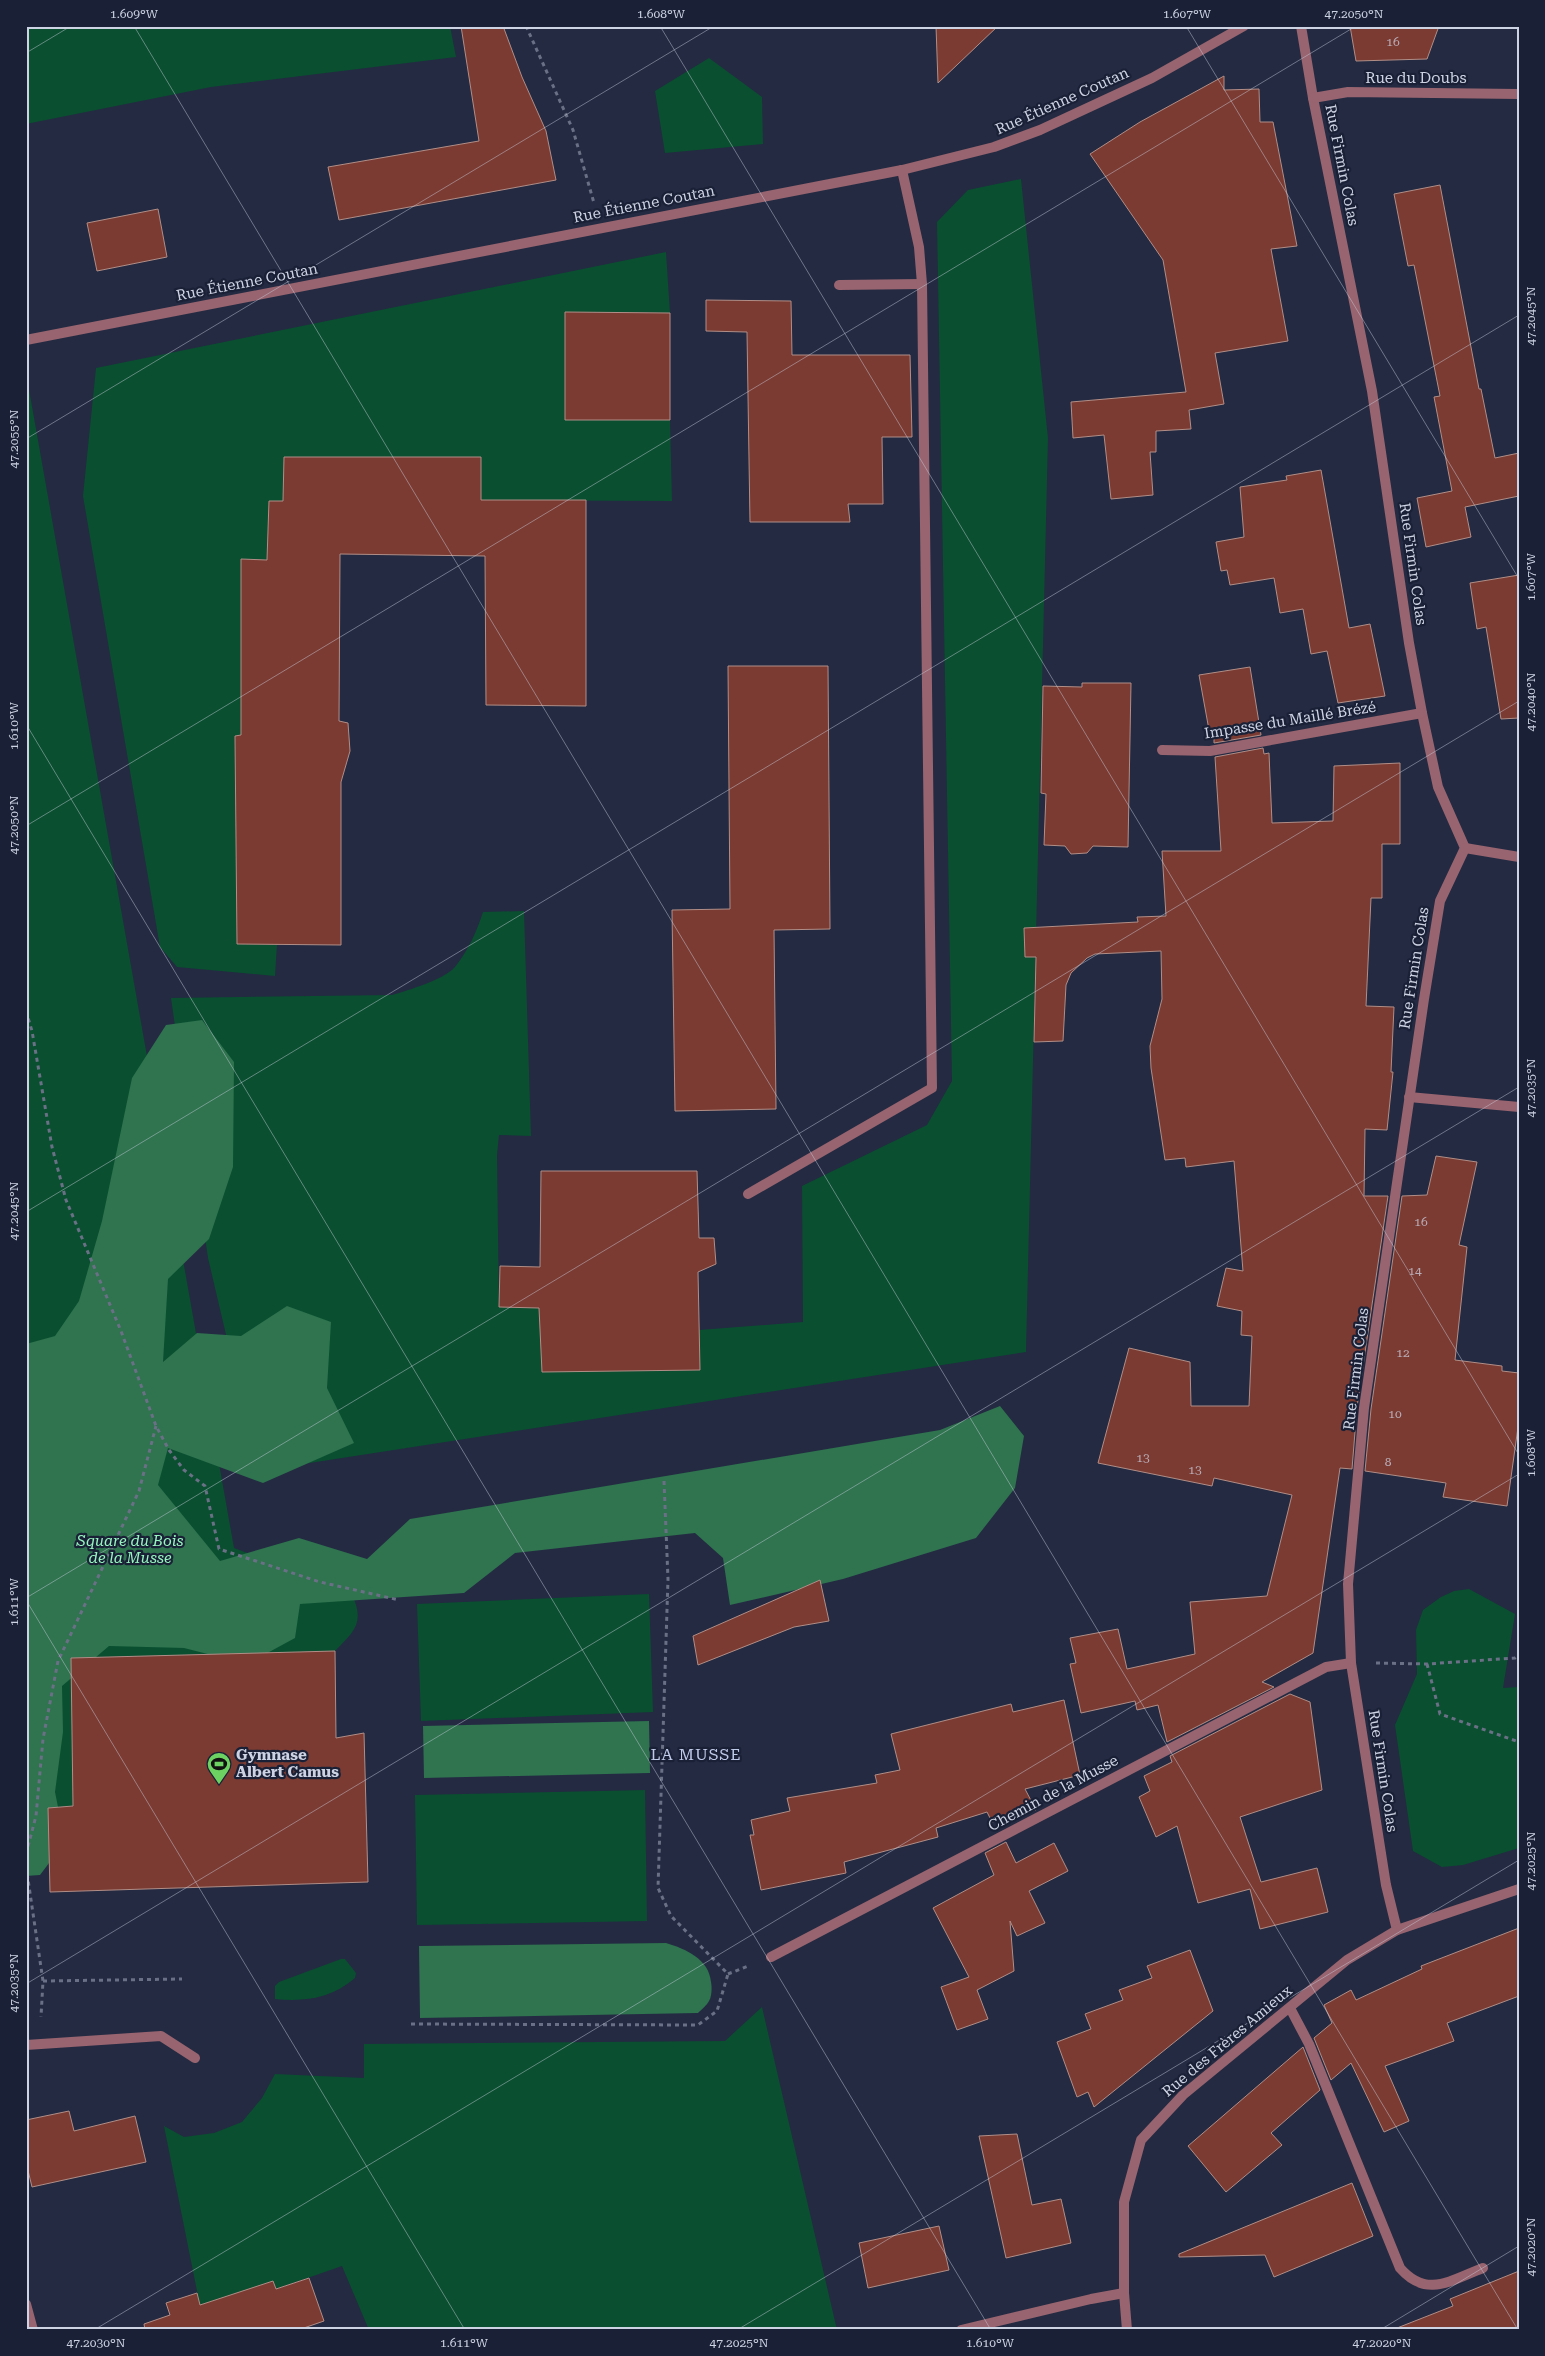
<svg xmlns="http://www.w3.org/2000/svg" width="1545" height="2356" viewBox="0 0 1545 2356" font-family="'Roboto Serif',serif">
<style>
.green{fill:#0a4f30}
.forest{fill:#2f734f}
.building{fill:#7b3b32;stroke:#b18e87}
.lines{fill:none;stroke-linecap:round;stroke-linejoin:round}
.path{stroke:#6a7085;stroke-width:3;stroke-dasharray:4 4;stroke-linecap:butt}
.service{stroke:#97646f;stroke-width:10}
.minor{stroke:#97646f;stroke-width:10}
.ticks{fill:none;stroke:#ced3e3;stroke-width:1;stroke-opacity:0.45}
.labels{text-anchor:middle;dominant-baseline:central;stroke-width:4.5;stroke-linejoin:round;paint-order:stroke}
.number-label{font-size:12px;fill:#b9adb7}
.street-label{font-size:15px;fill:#ced3e3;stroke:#1a2137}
.park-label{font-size:15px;font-style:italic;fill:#96f7bf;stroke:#1a2137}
.poi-label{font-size:15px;font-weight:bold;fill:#ced3e3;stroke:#1a2137;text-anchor:start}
.neighbourhood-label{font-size:16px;letter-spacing:1px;fill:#bfcae9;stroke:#1a2137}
.neatline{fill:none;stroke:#ced3e3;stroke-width:2}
.ticks-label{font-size:12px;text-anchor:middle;fill:#ced3e3}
</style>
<rect width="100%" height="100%" fill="#232a42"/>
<g class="green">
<path d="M26,26H450L456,57L211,87L26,124Z"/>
<path d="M709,58L762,97L763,144L665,153L655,91Z"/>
<path d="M1021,179L1048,438L1026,1352L258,1471L208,1258L171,998L392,995C409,990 443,980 455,967C468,951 477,931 483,912L524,911L531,1136L499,1135L497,1155L499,1307L539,1308L542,1371L699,1370V1330L803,1322L802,1186L927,1125L952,1081L937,222L968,190Z"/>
<path d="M666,252L670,313L566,312L565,420H670L672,501L481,500L480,457H284L283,501L269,502L267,560L241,559V735L235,736L237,944H277L275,976L177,967L160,947L83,496L96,368Z"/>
<path d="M27,378L234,1548L351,1592C365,1622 356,1630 335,1651L71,1658L73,1806L48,1808L26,1821Z"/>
<path d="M1469,1589L1515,1614L1503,1688L1519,1687V1848L1463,1865L1442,1867L1413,1851L1395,1725L1417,1674L1416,1630L1423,1610L1441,1597L1454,1591Z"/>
<path d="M649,1594L653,1712L421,1721L417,1604Z"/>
<path d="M645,1790L647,1921L417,1925L415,1795Z"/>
<path d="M341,1959H345L356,1973L355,1978C332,1998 306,2002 275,1999V1986L279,1982Z"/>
<path d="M762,2007L837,2330H369L342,2266L276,2289L273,2281L200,2306L164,2126L184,2137L214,2133L242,2122L262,2098L275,2074L364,2078V2044L725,2041Z"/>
</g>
<g class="forest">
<path d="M202,1020L234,1062L233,1167L209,1239L168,1279L163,1362L197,1333L241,1336L287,1306L331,1322L327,1388L354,1443L263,1483L168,1448L158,1485L220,1561L299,1538L367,1559L410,1519L940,1430L1000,1406L1024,1436L1015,1488L976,1538L843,1579L730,1605L723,1558L695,1533L515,1553L464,1593L300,1604L295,1638L247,1664L184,1648L109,1646L62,1686L63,1732L55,1792L65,1842L40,1875L26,1876V1344L55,1336L79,1301L102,1221L132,1078L166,1025Z"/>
<path d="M649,1721L650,1773L424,1778L423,1726Z"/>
<path d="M666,1943C686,1949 709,1959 711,1982C712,1987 712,1996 709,2001C707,2005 701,2010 698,2013L420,2018L419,1946Z"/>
</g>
<g class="building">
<path d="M461,26H503L522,77L546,131L556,180L339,220L328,167L479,141Z"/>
<path d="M936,26H998L938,83Z"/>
<path d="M1350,26H1439L1427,59L1356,61Z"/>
<path d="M1224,76V90L1259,89L1260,122H1273L1297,246L1271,249L1288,341L1215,353L1224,404L1189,410L1191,429L1156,431V452H1150L1153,495L1111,499L1104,435L1073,438L1071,402L1186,392L1163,260L1090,154L1140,122Z"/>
<path d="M1440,185L1479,389H1481L1495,458L1519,453V496L1465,507L1471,537L1426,547L1417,498L1452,491L1434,397L1440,396L1414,265L1408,266L1394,194Z"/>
<path d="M158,209L167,257L97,271L87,223Z"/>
<path d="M706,300L791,301L792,355H910L912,437H882L883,504H848L850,522H750L747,332L706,331Z"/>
<path d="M565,312L670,313V420H565Z"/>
<path d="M284,457H481V500H586V706L486,705L485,556L340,554L339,721L348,723L350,751L341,782V945L237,944L235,736L241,735V559L267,560L269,501H283Z"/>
<path d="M1321,470L1349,628L1370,624L1385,696L1338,703L1327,651L1311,654L1303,609L1280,613L1274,578L1230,585L1227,570L1221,571L1216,542L1244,537L1240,487L1287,480L1286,476Z"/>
<path d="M1519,575V718L1501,719L1486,627L1477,629L1470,583Z"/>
<path d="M728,666H828L830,929L774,930L776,1109L675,1111L672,910L730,909Z"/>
<path d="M1250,667L1261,735L1214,743V729L1209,730L1199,675Z"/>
<path d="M1082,683H1131L1128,847L1093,846L1087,853L1071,854L1065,846L1044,845L1046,794L1041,793L1043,686L1082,687Z"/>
<path d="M1263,748L1264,754L1269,753L1272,823L1333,821L1334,766L1400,763V844H1382V898H1371L1366,1006L1394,1007L1391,1072H1393L1387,1130L1365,1129L1364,1196H1388L1357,1407L1352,1469L1340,1468L1313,1653L1262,1682L1274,1687L1167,1742L1158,1705L1137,1710L1135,1701L1081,1713L1070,1664L1076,1663L1070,1638L1118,1629L1127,1669L1195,1654L1190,1602L1267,1596L1292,1495L1214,1478L1212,1486L1098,1463L1129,1348L1190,1362L1191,1406H1249L1252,1336L1241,1335L1242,1311L1217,1306L1226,1268L1243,1271L1234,1161L1186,1167L1185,1158L1165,1160L1151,1068L1150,1046L1162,999L1161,951L1095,954L1087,958L1071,973L1066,985L1063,1041L1034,1042L1036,957H1025L1024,928L1138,922L1137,917L1166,916L1162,851H1221L1215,757Z"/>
<path d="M1436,1156L1477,1162L1459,1245L1467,1247L1455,1360L1502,1366V1371L1519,1373V1420L1507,1506L1443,1497L1446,1483L1365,1471L1371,1409L1402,1196L1427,1195Z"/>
<path d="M541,1171H697L699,1238H714L716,1264L698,1272L700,1370L542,1372L539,1308L499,1307L500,1266L540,1267Z"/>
<path d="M820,1580L829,1621L794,1627L698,1665L693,1636Z"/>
<path d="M335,1651L336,1738L364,1733L368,1882L50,1892L48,1808L73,1806L71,1658Z"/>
<path d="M1290,1694L1310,1702L1322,1790L1240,1817L1261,1882L1317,1868L1328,1912L1260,1929L1250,1889L1198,1903L1177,1826L1156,1837L1139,1797L1150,1791L1144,1776L1172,1762L1170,1756Z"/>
<path d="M1064,1700L1080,1775L1025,1789L1036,1810L992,1822L987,1812L936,1828L938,1837L844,1862L846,1873L761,1890L750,1835H754L751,1820L790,1811L787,1798L877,1783L875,1775L900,1770L891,1734L1011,1704L1013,1712Z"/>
<path d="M1006,1842L1016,1863L1054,1843L1068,1871L1029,1891L1045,1923L1017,1936L1010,1921L1014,1971L977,1990L988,2019L957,2030L941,1987L969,1977L933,1908L994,1875L985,1853Z"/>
<path d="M1519,1928V1996L1447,2023L1454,2041L1385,2066L1409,2121L1384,2132L1351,2063L1331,2080L1314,2038L1332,2023L1324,2005L1351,1990L1356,2000L1422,1969L1421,1966Z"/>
<path d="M1190,1950L1213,2011L1094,2107L1088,2092L1077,2097L1057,2042L1091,2029L1085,2014L1123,2000L1119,1990L1152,1978L1147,1966Z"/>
<path d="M1303,2047L1320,2090L1271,2133L1282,2145L1226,2192L1188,2146Z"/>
<path d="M69,2111L74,2131L135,2116L146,2162L32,2187L26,2162V2120Z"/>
<path d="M1017,2134L1032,2205L1061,2199L1071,2243L1006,2258L979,2136Z"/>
<path d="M1352,2183L1373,2236L1274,2277L1265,2255L1179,2257V2254Z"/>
<path d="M939,2226L949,2270L868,2288L859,2243Z"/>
<path d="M1519,2271V2330H1397V2328L1453,2306L1450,2299Z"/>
<path d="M309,2278L324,2321L298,2330H145L144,2324L170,2315L166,2303L197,2293L200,2305L273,2281L276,2289Z"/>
</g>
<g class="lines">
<g class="path">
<path d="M526,26L573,130L594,203"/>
<path d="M26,1011L32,1031L52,1147L66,1200L121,1331L156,1426L169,1450L184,1470L205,1486L219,1549L320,1582L399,1600"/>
<path d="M664,1481L668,1579L658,1888L671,1916L728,1974"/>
<path d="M1376,1663L1427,1664L1515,1658L1519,1655"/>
<path d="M1427,1664L1440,1714L1519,1742"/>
<path d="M26,1854L36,1816L43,1739L58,1661L139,1491L156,1426"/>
<path d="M26,1866L43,1981L41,2017"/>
<path d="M728,1974L748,1966"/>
<path d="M43,1981L182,1979"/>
<path d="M411,2024L698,2025L717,2011L728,1974"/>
</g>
<g class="service">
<path d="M839,285L922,284"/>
<path d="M1409,1097L1519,1107"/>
<path d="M748,1194L932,1088L922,284L919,247L902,170"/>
<path d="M1290,2008L1309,2044L1400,2268C1427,2299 1451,2280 1483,2268"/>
</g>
<g class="minor">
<path d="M1301,26L1313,98L1372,391L1409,643L1422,713L1438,787L1465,848L1440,901L1424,999L1364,1408L1348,1584L1351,1663L1386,1885L1397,1930"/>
<path d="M1313,98L1348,92L1519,94"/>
<path d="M26,340L902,170L994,147L1040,130L1152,78L1244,26"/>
<path d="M1162,750L1210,751L1422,713"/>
<path d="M1465,848L1519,857"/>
<path d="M771,1957L1326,1667L1351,1663"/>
<path d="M26,2045L161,2036L195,2058"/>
<path d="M26,2304L33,2330"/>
<path d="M961,2330L1091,2299L1124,2293"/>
<path d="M1127,2330L1124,2293V2202L1141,2140L1183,2095L1347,1960L1397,1930L1519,1889"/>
</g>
</g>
<path class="ticks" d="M134,26L1518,2330M660,26L1519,1455M1186,26L1519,579M26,53L71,26M26,439L714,26M26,724L991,2330M26,826L1356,26M26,1212L1519,315M26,1598L1519,701M26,1600L465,2330M26,1984L1519,1087M94,2330L1519,1474M737,2330L1519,1860M1380,2330L1519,2246"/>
<defs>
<g id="stadium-pin" transform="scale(1.25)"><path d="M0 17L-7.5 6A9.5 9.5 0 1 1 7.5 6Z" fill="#6cd362" stroke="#1a2137"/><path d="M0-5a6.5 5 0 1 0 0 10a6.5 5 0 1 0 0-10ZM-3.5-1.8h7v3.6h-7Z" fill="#111"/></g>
</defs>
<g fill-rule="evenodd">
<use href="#stadium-pin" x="219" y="1764"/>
</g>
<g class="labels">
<g class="number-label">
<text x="1393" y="42">16</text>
<text x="1421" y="1222">16</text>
<text x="1415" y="1271">14</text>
<text x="1403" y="1353">12</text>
<text x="1395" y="1414">10</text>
<text x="1143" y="1458">13</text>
<text x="1388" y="1462">8</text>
<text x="1195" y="1470">13</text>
</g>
<g class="street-label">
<text x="1416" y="78">Rue du Doubs</text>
<text transform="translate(1062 101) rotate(-24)">Rue Étienne Coutan</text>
<text transform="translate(1342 165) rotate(79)">Rue Firmin Colas</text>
<text transform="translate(644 204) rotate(-11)">Rue Étienne Coutan</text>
<text transform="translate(247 282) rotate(-11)">Rue Étienne Coutan</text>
<text transform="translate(1413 564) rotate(82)">Rue Firmin Colas</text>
<text transform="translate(1290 720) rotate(-9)">Impasse du Maillé Brézé</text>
<text transform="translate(1414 968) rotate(-81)">Rue Firmin Colas</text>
<text transform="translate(1356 1369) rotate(-83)">Rue Firmin Colas</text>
<text transform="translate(1383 1771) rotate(81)">Rue Firmin Colas</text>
<text transform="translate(1053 1793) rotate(-28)">Chemin de la Musse</text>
<text transform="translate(1227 2041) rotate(-40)">Rue des Frères Amieux</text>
</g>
<g class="park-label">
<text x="130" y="1541">Square du Bois<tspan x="130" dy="17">de la Musse</tspan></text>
</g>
<g class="poi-label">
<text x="236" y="1755">Gymnase<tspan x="236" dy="17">Albert Camus</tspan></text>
</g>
<g class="neighbourhood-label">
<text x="696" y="1754">LA MUSSE</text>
</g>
</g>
<rect width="1545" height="2356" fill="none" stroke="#1a2137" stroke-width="55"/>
<rect x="28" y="28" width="1490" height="2300" class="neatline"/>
<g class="ticks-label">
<text x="134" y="18">1.609°W</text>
<text x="661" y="18">1.608°W</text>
<text x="1187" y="18">1.607°W</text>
<text x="1354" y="18">47.2050°N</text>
<text transform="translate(1531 316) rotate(-90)" y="4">47.2045°N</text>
<text transform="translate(14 439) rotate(-90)" y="4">47.2055°N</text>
<text transform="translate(1531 577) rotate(-90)" y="4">1.607°W</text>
<text transform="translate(1531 702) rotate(-90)" y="4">47.2040°N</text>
<text transform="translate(14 726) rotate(-90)" y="4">1.610°W</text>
<text transform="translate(14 825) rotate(-90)" y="4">47.2050°N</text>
<text transform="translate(1531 1088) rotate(-90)" y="4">47.2035°N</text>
<text transform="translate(14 1211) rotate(-90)" y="4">47.2045°N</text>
<text transform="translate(1531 1453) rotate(-90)" y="4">1.608°W</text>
<text transform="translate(14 1602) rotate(-90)" y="4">1.611°W</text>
<text transform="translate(1531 1861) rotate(-90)" y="4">47.2025°N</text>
<text transform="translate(14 1983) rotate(-90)" y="4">47.2035°N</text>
<text transform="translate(1531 2247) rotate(-90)" y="4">47.2020°N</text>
<text x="96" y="2347">47.2030°N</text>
<text x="464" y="2347">1.611°W</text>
<text x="739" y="2347">47.2025°N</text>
<text x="990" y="2347">1.610°W</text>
<text x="1382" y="2347">47.2020°N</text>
</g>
</svg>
